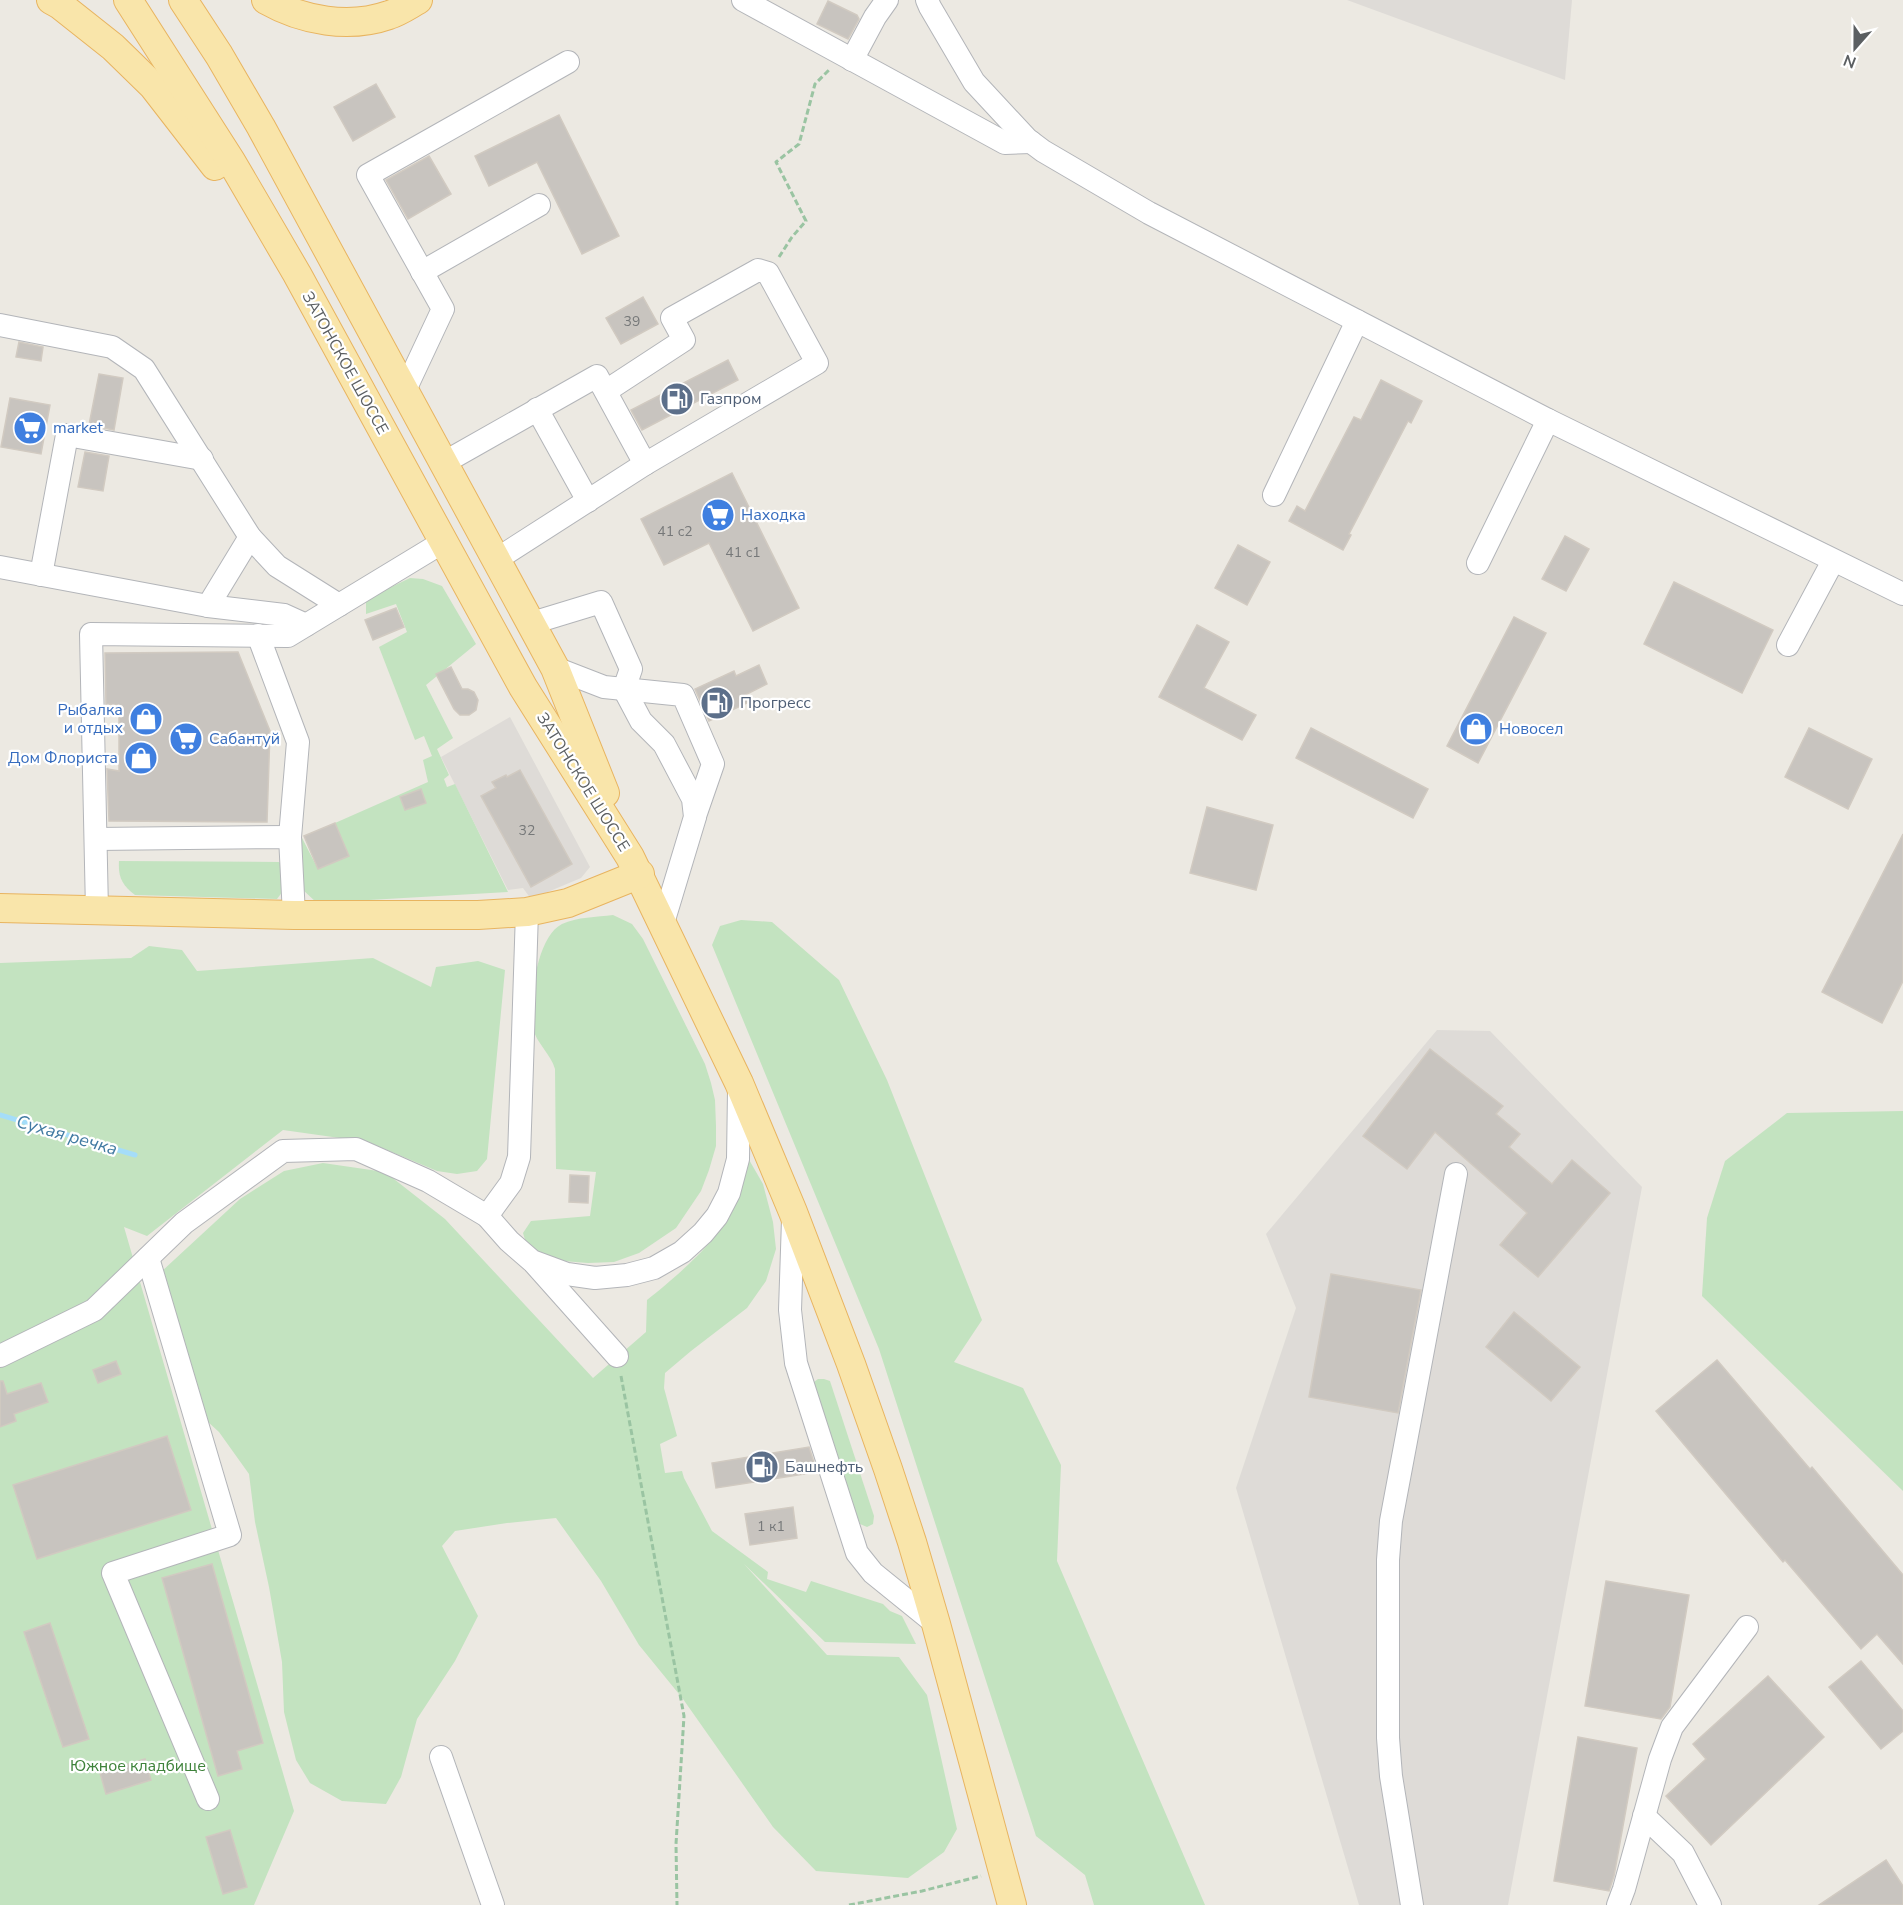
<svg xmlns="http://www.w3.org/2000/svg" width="1903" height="1905" viewBox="0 0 1903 1905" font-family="'Nunito Sans',sans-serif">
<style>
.industrial{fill:#dedbd7}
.green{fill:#c3e3c0}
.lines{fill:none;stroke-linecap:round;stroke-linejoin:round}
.stream{stroke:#a5ddf9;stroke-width:5}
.building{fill:#c8c4bf;stroke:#d1cac1;stroke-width:1.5}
.minor-casing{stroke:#b3b5b9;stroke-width:24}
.major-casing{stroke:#e8b460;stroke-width:30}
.path{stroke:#9ac4a2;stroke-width:3;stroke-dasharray:6 3;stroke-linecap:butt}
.minor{stroke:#fff;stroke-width:22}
.major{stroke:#f9e5aa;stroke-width:28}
.labels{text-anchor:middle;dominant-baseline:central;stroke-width:4.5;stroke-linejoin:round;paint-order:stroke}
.number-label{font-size:14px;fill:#767879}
.street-label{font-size:16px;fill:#5b5f62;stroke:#fff}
.service-label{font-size:16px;fill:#4e5e75;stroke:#fff;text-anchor:start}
.shop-label{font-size:16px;fill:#366cbe;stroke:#fff;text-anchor:start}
.park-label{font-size:16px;fill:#3e823a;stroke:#fff}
.water-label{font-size:18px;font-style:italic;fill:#417aa2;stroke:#fff}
</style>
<rect width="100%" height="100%" fill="#ece9e2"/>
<g class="industrial">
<path d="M1347,0H1572L1565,80Z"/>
<path d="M510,717L590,867L581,878L531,899L523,888L508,890L441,757Z"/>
<path d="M1437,1030L1490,1031L1642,1187L1508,1905H1359L1236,1488L1296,1308L1266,1234Z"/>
</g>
<g class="green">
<path d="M410,578L423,579L442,586L476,644L426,685L453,738L437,749L449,775L444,779L447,787L455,784L508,892L317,903L302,889V838L318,869L349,856L335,823L428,782L423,760L432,756L424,736L415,740L379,647L407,632L396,604L366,614V599Z"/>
<path d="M119,861L279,862L283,867V891L277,899L135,895C122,885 118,877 119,861Z"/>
<path d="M613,915L632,924L643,939L705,1064L711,1083L715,1100L716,1126V1146L709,1170L701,1191L676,1228L639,1253L614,1262L588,1263L563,1261L533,1250L526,1243L523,1233L531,1221L590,1216L596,1172L556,1169L555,1069C551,1054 536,1043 533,1028C529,1002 536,937 562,924C577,917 597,917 613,915Z"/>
<path d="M741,920L772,922L839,980L887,1080L982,1320L954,1362L1023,1388L1061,1465L1057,1561L1205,1905H1094L1085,1875L1036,1836L879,1349L712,945L720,926Z"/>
<path d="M149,946L182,950L197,971L373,958L431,987L436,967L478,961L505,970L487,1159L477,1171L457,1174L437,1171L368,1142L283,1130L147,1236L124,1227L294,1811L254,1905H0V963L131,958Z"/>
<path d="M1903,1111V1491L1702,1296L1707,1218L1725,1161L1787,1113Z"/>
<path d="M748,1158L763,1184L773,1222L776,1249L766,1281L747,1308L691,1351L665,1373L664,1388L677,1436L660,1444L665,1473L682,1471L684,1478L712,1531L768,1572L767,1579L806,1592L811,1581L883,1604L890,1611L902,1616L916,1644L825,1642L744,1564L827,1655L899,1657L927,1695L957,1829L944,1852L908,1878L816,1871L773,1827L683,1699L639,1645L601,1581L556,1518L507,1523L455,1531L442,1546L478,1616L455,1661L417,1719L401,1777L386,1804L342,1801L310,1783L296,1760L284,1712L282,1662L269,1587L255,1522L249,1474L219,1432L196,1411L161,1272L240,1199L284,1171L323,1163L385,1172L445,1219L593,1378L646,1332L647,1300C676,1277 722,1238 736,1203C741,1189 744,1172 748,1158Z"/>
<path d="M818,1379H824L830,1381L874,1516L873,1524L867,1527L860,1524L811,1387L814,1382Z"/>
</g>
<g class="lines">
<path class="stream" d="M0,1115L135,1155"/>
</g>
<g class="building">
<path d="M828,1L857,15L859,19L848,39L817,24Z"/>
<path d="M376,84L395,117L353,141L334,107Z"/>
<path d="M559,115L619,236L582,254L537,162L489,186L475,156Z"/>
<path d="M429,156L451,194L408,219L386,180Z"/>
<path d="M643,297L658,324L621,344L606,318Z"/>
<path d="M19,342L43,347L41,361L16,357Z"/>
<path d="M728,360L738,380L642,430L631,410Z"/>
<path d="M99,374L123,378L114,430L89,425Z"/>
<path d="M1381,380L1422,401L1411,423L1408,421L1349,534L1351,535L1343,550L1289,521L1297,506L1305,511L1354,417L1361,420Z"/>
<path d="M10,398L50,405L41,454L1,447Z"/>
<path d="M85,452L109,456L103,491L78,487Z"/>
<path d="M732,473L799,608L753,631L709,543L664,565L641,519Z"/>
<path d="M1565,536L1589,549L1566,591L1542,579Z"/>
<path d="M1238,545L1270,562L1247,605L1215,588Z"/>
<path d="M1674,582L1773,630L1742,693L1644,644Z"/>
<path d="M396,608L404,627L373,640L365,620Z"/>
<path d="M1514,617L1546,633L1478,763L1447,746Z"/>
<path d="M1197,625L1229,642L1204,688L1256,715L1242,740L1159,697Z"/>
<path d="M238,652L270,731L267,822L109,821L107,769L119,771V705L106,704L105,653Z"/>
<path d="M759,665L767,684L745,695L749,702L709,721L695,689L734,671L736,676Z"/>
<path d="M451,667L462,689H468L474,692L478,700L476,710L469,715H460L454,709L436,674Z"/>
<path d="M1311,728L1428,789L1413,818L1296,758Z"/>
<path d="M1809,728L1872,759L1848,809L1785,777Z"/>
<path d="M520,770L572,864L531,887L481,796L496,788L492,782L506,775L507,777Z"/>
<path d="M421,789L426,803L405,810L400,797Z"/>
<path d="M1207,807L1273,825L1256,890L1190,873Z"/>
<path d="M335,823L349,856L318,869L304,836Z"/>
<path d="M1903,834V981L1882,1023L1822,992Z"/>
<path d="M1430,1049L1503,1106L1496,1114L1520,1134L1509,1147L1552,1184L1572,1160L1610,1193L1538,1277L1500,1245L1527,1213L1435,1132L1407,1169L1363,1136Z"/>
<path d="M570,1175L589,1176L588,1203L569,1202Z"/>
<path d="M1331,1274L1421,1290L1398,1413L1309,1397Z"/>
<path d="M1514,1312L1580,1367L1551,1401L1486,1347Z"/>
<path d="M1717,1360L1810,1469L1812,1467L1903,1575V1664L1877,1634L1861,1649L1785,1560L1783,1562L1656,1411Z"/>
<path d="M116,1361L121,1374L98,1383L93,1370Z"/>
<path d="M0,1381H3L7,1394L41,1383L48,1402L14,1414L16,1421L0,1427Z"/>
<path d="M167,1436L191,1510L37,1559L13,1485Z"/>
<path d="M809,1447L817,1472L716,1488L712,1463Z"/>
<path d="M793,1507L797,1538L750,1545L745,1514Z"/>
<path d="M212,1564L263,1743L237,1751L242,1769L218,1776L162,1578Z"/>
<path d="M1606,1581L1689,1595L1670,1707L1661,1719L1585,1706Z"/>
<path d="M50,1623L89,1739L63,1747L24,1632Z"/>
<path d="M1861,1661L1903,1711V1731L1881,1749L1829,1687Z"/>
<path d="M1768,1676L1824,1737L1711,1845L1666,1796L1706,1759L1693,1744Z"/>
<path d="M1578,1737L1637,1748L1614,1876L1609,1891L1554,1881Z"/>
<path d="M145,1759L151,1780L106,1794L100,1773Z"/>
<path d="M230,1830L247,1887L223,1894L206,1837Z"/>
<path d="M1886,1860L1903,1886V1905H1819Z"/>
</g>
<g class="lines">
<g class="minor-casing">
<g id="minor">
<path d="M743,0L1005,143L1031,142"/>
<path d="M927,0L930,7L974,82L1027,139L1043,151L1149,213L1548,420L1903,594"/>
<path d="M852,60L875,17L887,0"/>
<path d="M422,272L539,205"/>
<path d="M0,325L112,347L144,369L250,537L277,566L339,605"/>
<path d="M405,390L443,309L368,175L568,62"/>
<path d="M537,409L588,501"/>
<path d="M445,462L597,376L645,464"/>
<path d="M1274,495L1357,321"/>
<path d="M497,559L645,464L817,363L768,273L758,270L672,318L684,340L606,391"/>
<path d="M1478,563L1548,420"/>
<path d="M0,567L208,606L284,615L306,625"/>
<path d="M41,575L67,435L202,459"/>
<path d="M208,606L250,537"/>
<path d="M532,623L601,602L631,669L624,689L641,721L664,744L693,799L695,817L663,923"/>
<path d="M258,635L298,742L290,837"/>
<path d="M1788,645L1833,561"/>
<path d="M555,668L604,687L683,695L713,764L695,816"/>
<path d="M96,839L290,837L294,915"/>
<path d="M97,910L91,634L288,636L443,542"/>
<path d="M487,1216L511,1183L519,1157L527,912"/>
<path d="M793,1220L790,1310L796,1363L857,1553L873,1573L936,1624"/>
<path d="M148,1258L230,1535L113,1573L208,1799"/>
<path d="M535,1264L617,1356"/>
<path d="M0,1356L94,1310L184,1223L283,1151L356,1149L428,1181L487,1216L509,1241L532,1261L567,1274L595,1278L627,1275L654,1268L682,1252L703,1233L717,1216L729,1193L738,1159L739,1091"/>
<path d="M441,1757L493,1905"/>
<path d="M1644,1816L1683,1853L1710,1905"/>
<path d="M1412,1905L1391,1776L1388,1738V1560L1391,1521L1456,1174"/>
<path d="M1618,1905L1624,1889L1660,1759L1672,1727L1747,1627"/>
</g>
</g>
<g class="major-casing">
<g id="major">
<path d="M51,0L60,5L113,47L153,86L215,166"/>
<path d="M128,0L231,161L297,274L523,687L630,857L739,1083L793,1212L851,1364L888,1469L912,1542L936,1624L1012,1905"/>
<path d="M183,0L219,55L261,127L555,668L605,793"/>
<path d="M266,0C303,21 349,29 389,15C399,12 409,5 418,0"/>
<path d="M0,908L294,915H478L527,912L568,903L640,874"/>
</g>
</g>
<g class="path">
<path d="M779,257L792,237L806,221L776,162L799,144L815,84L830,69"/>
<path d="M621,1376L684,1716L676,1844L677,1905"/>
<path d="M849,1905L922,1891L981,1876"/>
</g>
<use href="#minor" class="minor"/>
<use href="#major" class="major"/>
</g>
<defs>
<g id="fuel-disc" transform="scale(1.725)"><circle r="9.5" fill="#5c6f8a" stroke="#fff"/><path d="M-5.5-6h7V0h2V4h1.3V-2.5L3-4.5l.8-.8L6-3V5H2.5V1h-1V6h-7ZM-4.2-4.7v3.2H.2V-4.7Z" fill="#fff"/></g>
<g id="supermarket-disc" transform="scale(1.725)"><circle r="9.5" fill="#3f7fe0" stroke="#fff"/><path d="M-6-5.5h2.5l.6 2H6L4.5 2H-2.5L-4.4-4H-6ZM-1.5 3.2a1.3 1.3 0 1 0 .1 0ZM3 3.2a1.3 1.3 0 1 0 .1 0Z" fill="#fff"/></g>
<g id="shop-disc" transform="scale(1.725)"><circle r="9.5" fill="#3f7fe0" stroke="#fff"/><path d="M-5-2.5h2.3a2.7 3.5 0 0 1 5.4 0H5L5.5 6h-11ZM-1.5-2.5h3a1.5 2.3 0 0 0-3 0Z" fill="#fff"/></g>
</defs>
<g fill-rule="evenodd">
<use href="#fuel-disc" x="677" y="399"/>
<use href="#supermarket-disc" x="30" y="428"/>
<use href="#supermarket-disc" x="718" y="515"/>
<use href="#fuel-disc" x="717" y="703"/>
<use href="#shop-disc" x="146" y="719"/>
<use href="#shop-disc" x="1476" y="729"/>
<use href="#supermarket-disc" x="186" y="739"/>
<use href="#shop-disc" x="141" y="758"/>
<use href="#fuel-disc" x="762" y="1467"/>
</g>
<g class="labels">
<g class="number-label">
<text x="632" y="321">39</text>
<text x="675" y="531">41 с2</text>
<text x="743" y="552">41 с1</text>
<text x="527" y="830">32</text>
<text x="771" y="1526">1 к1</text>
</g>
<g class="street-label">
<text transform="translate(345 363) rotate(61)">ЗАТОНСКОЕ ШОССЕ</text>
<text transform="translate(583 782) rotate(58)">ЗАТОНСКОЕ ШОССЕ</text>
</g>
<g class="service-label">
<text x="700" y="399">Газпром</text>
<text x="740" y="703">Прогресс</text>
<text x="785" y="1467">Башнефть</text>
</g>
<g class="shop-label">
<text x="53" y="428">market</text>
<text x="741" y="515">Находка</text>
<text x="123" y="710" text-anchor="end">Рыбалка<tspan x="123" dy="18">и отдых</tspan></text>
<text x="1499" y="729">Новосел</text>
<text x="209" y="739">Сабантуй</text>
<text x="118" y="758" text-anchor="end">Дом Флориста</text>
</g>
<g class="park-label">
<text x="138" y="1766">Южное кладбище</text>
</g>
<g class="water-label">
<text transform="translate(67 1135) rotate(16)">Сухая речка</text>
</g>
</g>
<g transform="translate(1855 48) rotate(201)" stroke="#ffffff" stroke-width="4.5" paint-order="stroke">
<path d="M0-4.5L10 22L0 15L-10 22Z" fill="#5b5f62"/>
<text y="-9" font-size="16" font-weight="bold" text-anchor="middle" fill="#5b5f62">N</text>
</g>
</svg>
